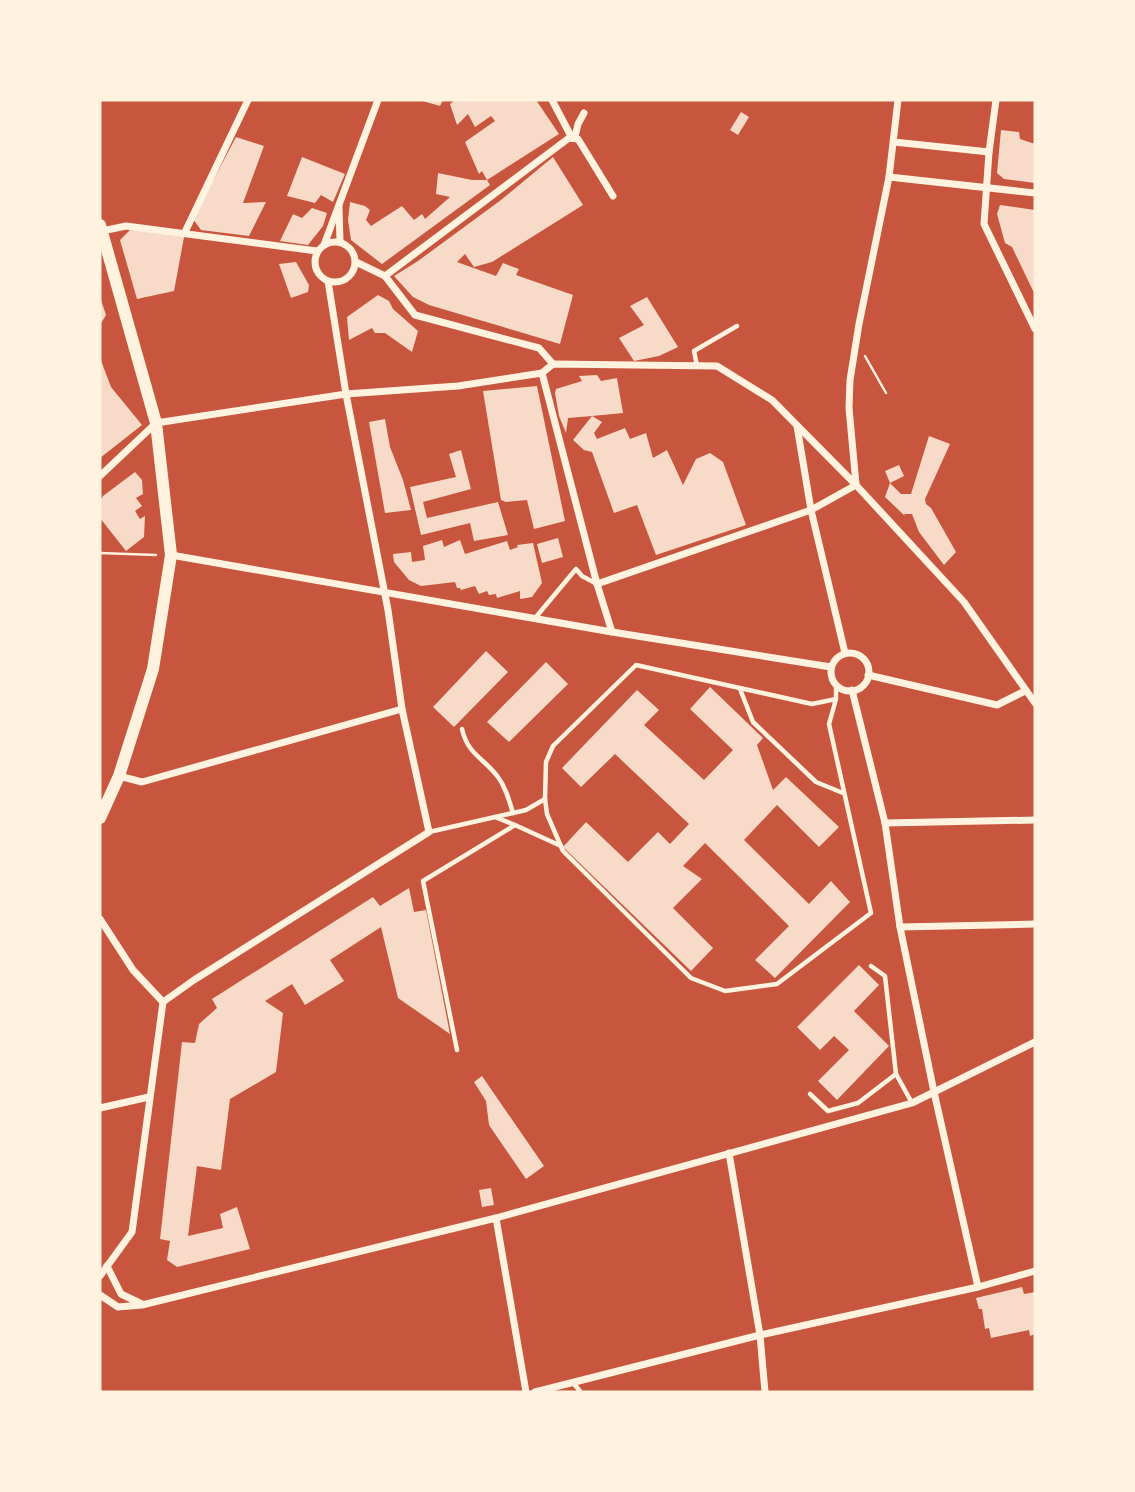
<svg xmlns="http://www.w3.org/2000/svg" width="1135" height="1492" viewBox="0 0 1135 1492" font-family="'DejaVu Sans',sans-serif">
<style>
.building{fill:#f7dbc8}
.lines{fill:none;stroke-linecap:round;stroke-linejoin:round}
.path{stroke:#fff3e0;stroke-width:2.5}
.service{stroke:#fff3e0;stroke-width:4.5}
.minor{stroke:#fff3e0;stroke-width:7}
.tertiary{stroke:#fff3e0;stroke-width:12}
</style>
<rect width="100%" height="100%" fill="#c8553d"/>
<g class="building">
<path d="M419,100H443L440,106Z"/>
<path d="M455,100H536L559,134L487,180L482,171L479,174L465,142L495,121L491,116L475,127L468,114L457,125L450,104Z"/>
<path d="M741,112L749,117L738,135L730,130Z"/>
<path d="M1001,130L1019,132L1020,139L1035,144V183L1004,179L997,173Z"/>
<path d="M236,137L264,146L243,203L266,202L249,236L201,230L193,219Z"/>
<path d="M302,157L345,174L333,202L321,195L315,203L287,196Z"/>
<path d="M553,157L583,205L492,262L474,267L465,254L457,262L496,276L503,263L519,269L516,275L573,295L560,344L429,305L413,297L394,276L418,261L501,200Z"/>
<path d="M438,173L472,180H487L490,185L382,264L351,240L348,220L350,202L365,206L370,210L366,220L371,226L402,206L414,220L422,214L425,219L450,197L436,194Z"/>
<path d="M1000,205L1035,210V295L1012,247L1005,243L997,214Z"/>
<path d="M312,208L327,213L323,226L308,245L280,241L293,214L302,218Z"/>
<path d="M130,230L185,232L174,291L137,299L120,240Z"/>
<path d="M296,262L309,285L308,292L291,298L279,264Z"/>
<path d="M378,295L389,301L393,309L418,331L412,352L385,333H375L372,328L349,340L347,317Z"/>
<path d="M100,297L106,315L100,325Z"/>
<path d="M647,297L678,347L659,356L634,361L619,338L644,325L630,306Z"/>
<path d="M100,358L111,387L142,425L100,458Z"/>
<path d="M597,375L601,381L617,378L623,413L592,416L602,422L594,433L597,439L625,428L630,439L646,433L653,458L667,450L683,485L696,459L710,453L723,462L746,525L656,555L637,505L614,513L592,452L584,450L573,440L592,416L568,418L566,433L559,416L555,393L556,389L582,381L579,376Z"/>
<path d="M537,386L565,521L534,529L527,500L506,502L501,500L483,391Z"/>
<path d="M385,419L390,447L403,480L411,510L385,513L369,422Z"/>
<path d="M929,436L950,444L925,499L926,504L931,508L956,552L944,565L919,532L912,514H904L905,516L885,497L890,483L885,471L899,465L904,476L890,483L901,494H911Z"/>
<path d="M461,450L471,489L423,502L427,518L498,502L508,535L474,541L470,523L421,535L410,487L456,477L449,454Z"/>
<path d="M135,472L142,480L143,494L136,498L142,506L135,511L140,519L145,516L144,537L126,551L100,518V500L103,496Z"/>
<path d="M558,538L563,557L542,563L537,544Z"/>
<path d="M442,540L444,547L460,540L465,554L507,541L510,550L518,547L517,545L533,543L542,583L532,597L520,599V591L497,598L496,594L489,595L487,591L479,594L475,586L461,590L460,588H457L455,582L421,586L409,580L394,562L393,554L411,552L412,562L425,560L423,546Z"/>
<path d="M486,651L508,672L454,727L433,707Z"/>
<path d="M546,662L568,684L509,742L487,722Z"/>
<path d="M710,687L763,738L757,745L773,790L786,777L839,827L819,847L777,805L744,840L809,904L831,881L850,902L775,978L755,960L789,926L705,843L683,866L702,879L673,908L713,948L691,971L563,847L586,822L628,862L658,832L670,844L689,824L615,754L581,787L562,768L637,690L659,710L644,725L704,780L733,750L690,709Z"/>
<path d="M409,888L414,912L426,910L450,1034L398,998L381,927L330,960L344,981L305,1005L292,984L265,1001L283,1013L276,1072L230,1099L221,1170L197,1166L188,1236L223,1228L220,1214L237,1207L250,1249L177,1267L167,1260L170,1241L160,1239L182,1042L195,1043L199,1024L217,1008L212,999L373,897L380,906Z"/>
<path d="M859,965L879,985L854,1011L889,1046L837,1100L818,1081L849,1050L834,1036L820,1050L797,1027Z"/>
<path d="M482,1076L544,1166L526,1179L489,1125L486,1101L474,1082Z"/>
<path d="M491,1188L494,1205L482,1207L479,1190Z"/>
<path d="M1022,1287L1024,1294L1035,1292V1334L1030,1336L1029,1330L991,1338L989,1328L985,1329L982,1309H979L976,1298Z"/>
</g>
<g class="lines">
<g class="path">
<path d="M865,356L886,393"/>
<path d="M100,553L156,555"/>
</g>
<g class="service">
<path d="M697,366L694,351L737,326"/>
<path d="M536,617L576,569L582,576L597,584"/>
<path d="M836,685V699L829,724L871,913L777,984L725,991L691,978L563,851L547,814L545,799L546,762L553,746L636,665L812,704L836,699"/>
<path d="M740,689L753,722L816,782L843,793"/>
<path d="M462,729C468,755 483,757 498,777C506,788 509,800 513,813"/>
<path d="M495,817L515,825"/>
<path d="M429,832L513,813L526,810L545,799"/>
<path d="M871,966L885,976L896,1074L912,1103"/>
<path d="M457,1050L423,881L515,825L561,846"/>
<path d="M810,1094L828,1111L858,1103L896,1074"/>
<path d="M573,1383L580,1391"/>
</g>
<g class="minor">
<path d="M552,100L572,138"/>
<path d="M996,100L989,152L984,224L1035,329"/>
<path d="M575,137L578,124L584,113"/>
<path d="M894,142L989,152"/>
<path d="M889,177L1035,193"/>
<path d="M339,207L340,242"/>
<path d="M102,231L126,226L317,251"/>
<path d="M185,232L248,100"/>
<circle cx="335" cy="262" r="20"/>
<path d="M324,245L378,100"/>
<path d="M356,262L385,276L415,315L539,348L553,364"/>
<path d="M385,276L569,138L578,139L613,196"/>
<path d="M542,373L597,584L612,632"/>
<path d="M797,426L811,510L845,653"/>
<path d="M100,476L156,423L346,394L458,386L542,373L553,364L717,366L772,400L856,485L964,602L1035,703"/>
<path d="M856,484L849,408L850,380L859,324L889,177L898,100"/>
<path d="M171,555L612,632L831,667"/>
<path d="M597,584L811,510L856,485"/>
<circle cx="850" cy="672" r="19"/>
<path d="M868,675L997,705L1025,691"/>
<path d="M852,690L885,823L900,927L934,1092L978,1287"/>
<path d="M119,776L142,782L402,709"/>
<path d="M885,823L1035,820"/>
<path d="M100,919L133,970L163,1002"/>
<path d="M900,927L1035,924"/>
<path d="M163,1002L194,980L429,832L402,709L388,610L346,394L328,281"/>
<path d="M100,1108L149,1097"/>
<path d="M729,1153L760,1335L765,1392"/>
<path d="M496,1218L526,1392"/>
<path d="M107,1266L121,1294L142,1304"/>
<path d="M100,1276L132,1232L163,1002"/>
<path d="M100,1295L118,1307L142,1305L496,1218L912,1103L1035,1042"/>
<path d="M535,1392L760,1335L978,1287L1035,1271"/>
</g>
<path class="tertiary" d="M100,225L156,423L171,555L153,669L119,776L100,818"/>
</g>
<rect width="1135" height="1492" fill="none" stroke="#fff3e0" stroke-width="203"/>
</svg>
